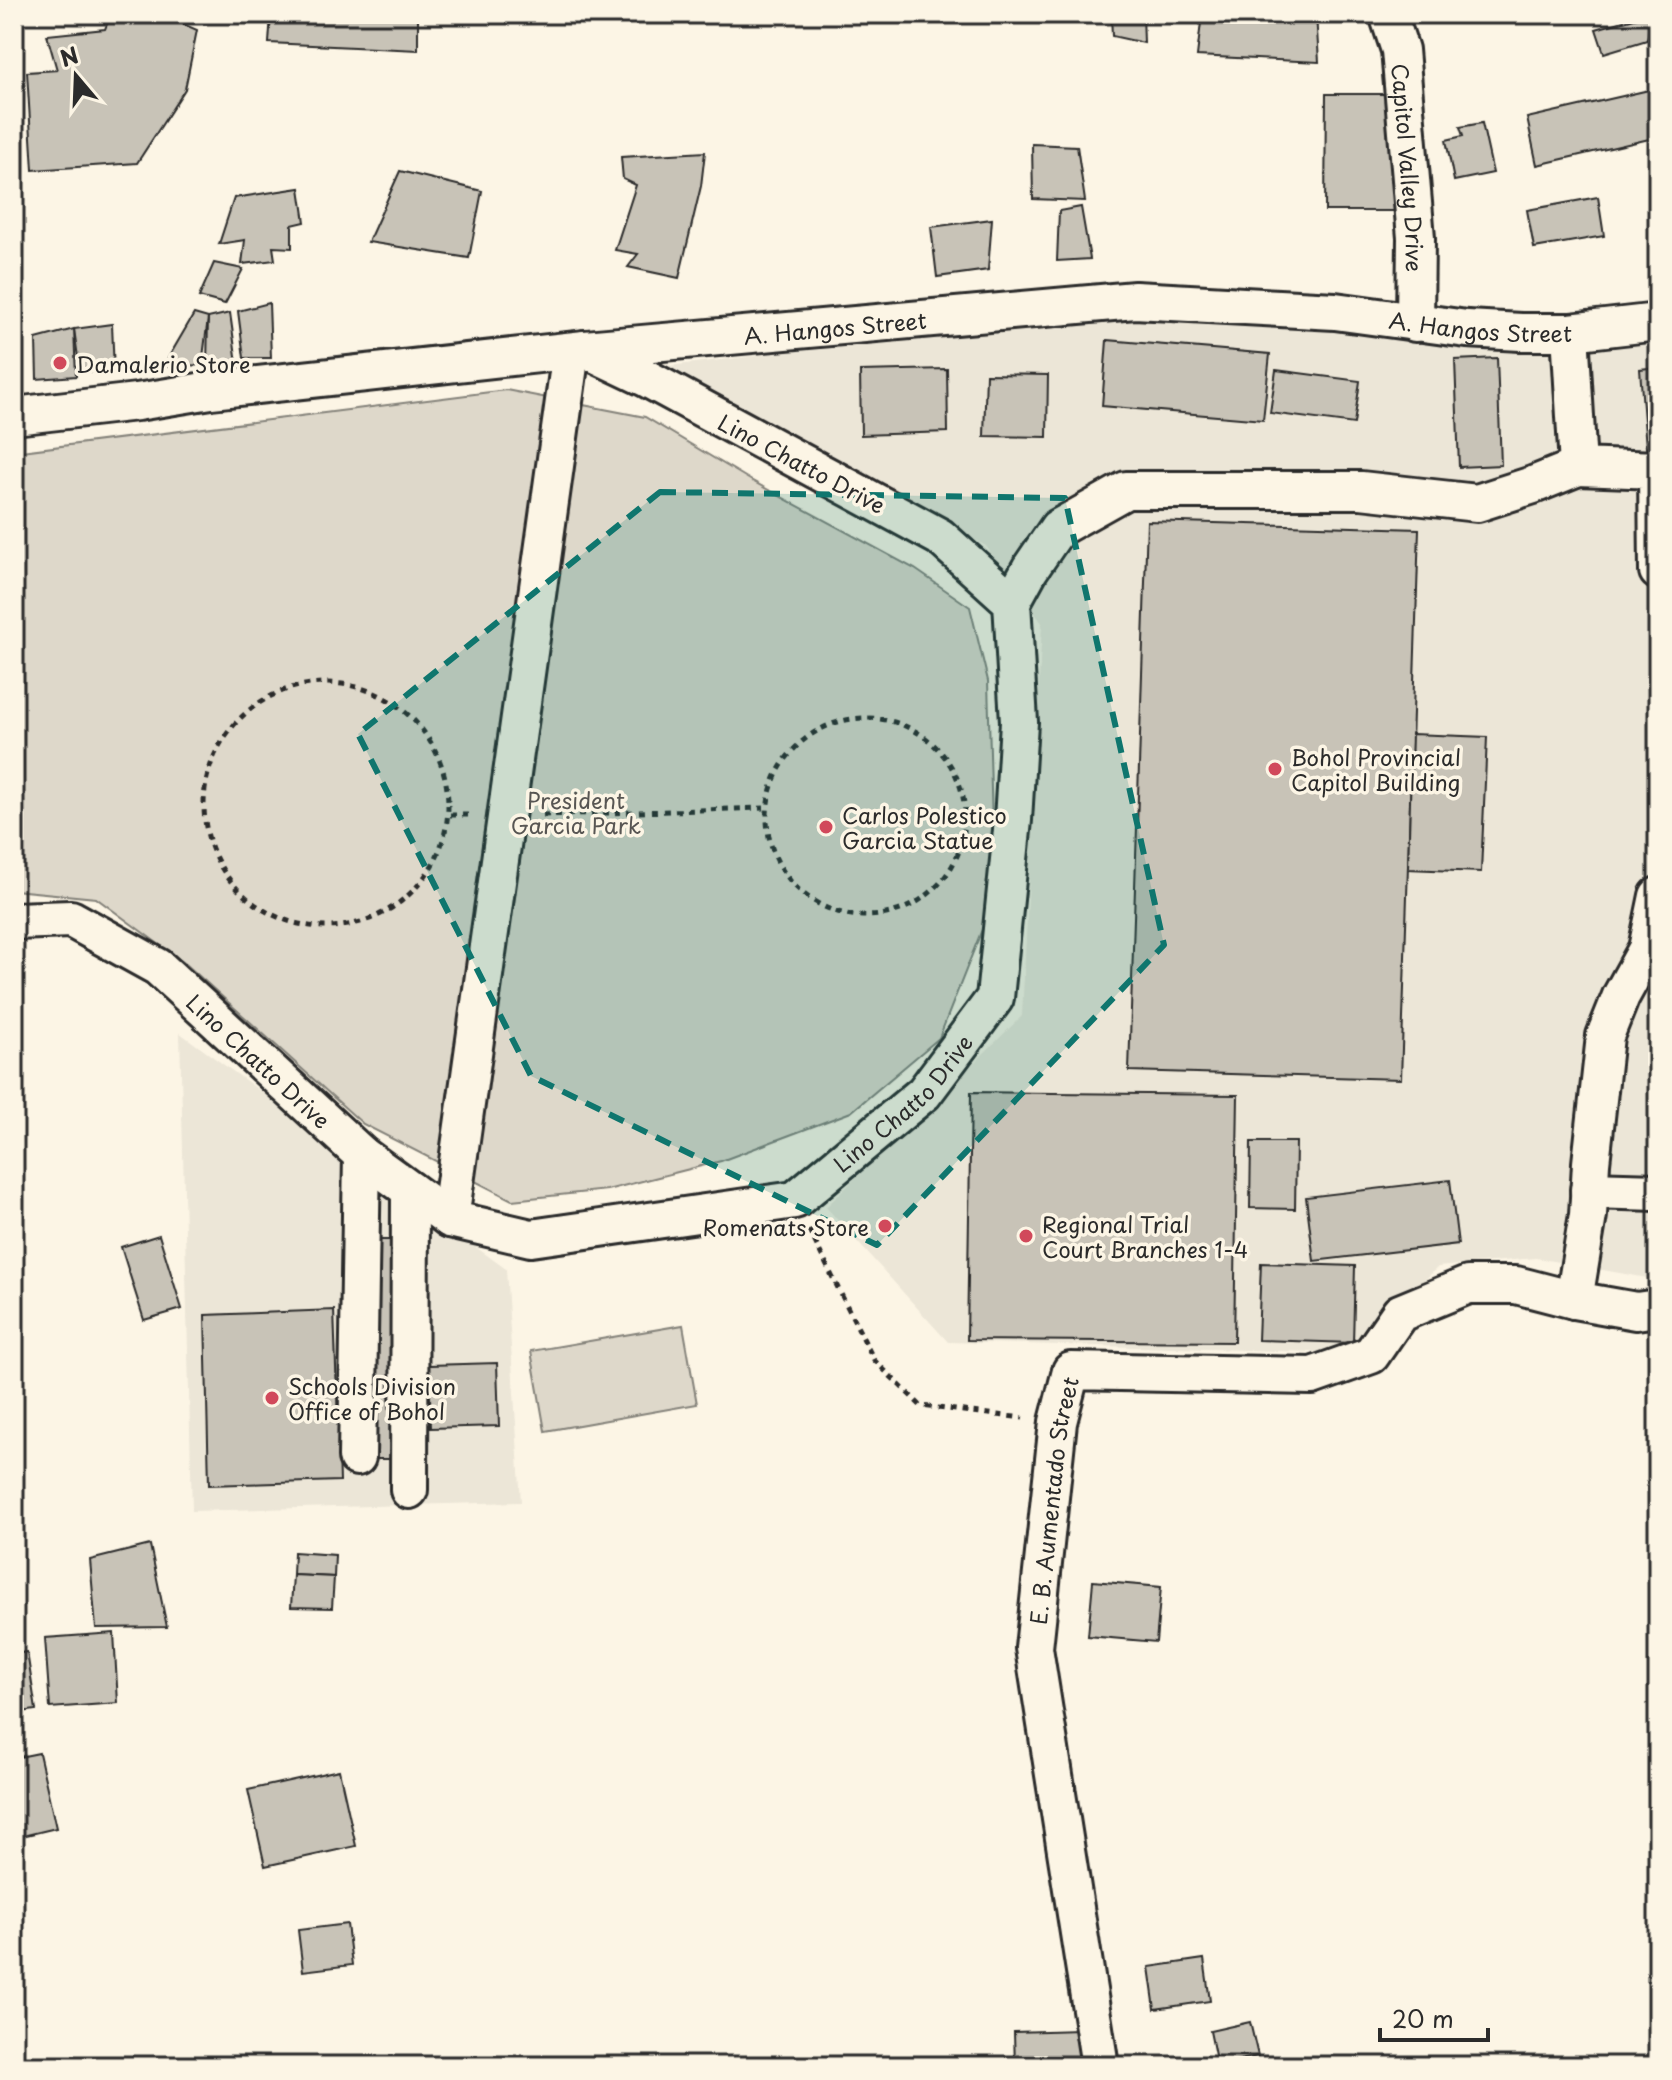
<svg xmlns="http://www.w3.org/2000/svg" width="1672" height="2080" viewBox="0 0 1672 2080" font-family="'Playpen Sans',sans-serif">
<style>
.built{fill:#ece6d7}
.green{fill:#ded8ca;stroke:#84827a;stroke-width:2}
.building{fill:#c8c3b7;stroke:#2b2b2b;stroke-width:2}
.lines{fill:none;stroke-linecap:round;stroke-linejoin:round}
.minor-casing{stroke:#2b2b2b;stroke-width:42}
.path{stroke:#2b2b2b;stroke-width:5;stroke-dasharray:6 6;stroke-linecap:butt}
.minor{stroke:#fcf5e5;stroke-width:36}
.marked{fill:#0f766e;fill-opacity:0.2;stroke:#0f766e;stroke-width:6;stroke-dasharray:16 10;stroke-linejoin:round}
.poi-dot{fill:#d1495b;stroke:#fcf5e5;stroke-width:3}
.labels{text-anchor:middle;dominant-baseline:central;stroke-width:7;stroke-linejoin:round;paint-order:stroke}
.street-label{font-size:22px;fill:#2b2b2b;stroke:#fcf5e5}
.poi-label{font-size:22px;fill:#2b2b2b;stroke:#fcf5e5;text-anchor:start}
.park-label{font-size:22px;fill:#585653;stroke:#fcf5e5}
</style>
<rect width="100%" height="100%" fill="#fcf5e5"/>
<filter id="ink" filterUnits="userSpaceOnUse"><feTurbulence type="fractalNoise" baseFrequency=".0125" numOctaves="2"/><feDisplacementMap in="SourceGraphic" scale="16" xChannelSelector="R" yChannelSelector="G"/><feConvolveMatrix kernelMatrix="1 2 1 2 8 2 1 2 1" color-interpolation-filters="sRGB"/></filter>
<g filter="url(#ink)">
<g class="built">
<path d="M1169,307L1507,351L1658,342V1277L1653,1279L1536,1258L1438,1267L1351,1353L948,1342L826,1207L1022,1016L1042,623L986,546L669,366Z"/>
<path d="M180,1033L506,1269L521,1502L192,1511Z"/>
</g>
<g class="green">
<path d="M506,390L645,417L752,481L915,569L970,607L988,681L994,899L939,1038L851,1112L721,1161L607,1190L512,1200L363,1124L187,965L96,898L14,890V452Z"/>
<path d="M683,1325L697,1404L545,1431L531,1351Z"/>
</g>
<g class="building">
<path d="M111,14H161L197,30L185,89L137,163L33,170L27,72L57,70L47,35L105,29Z"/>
<path d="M271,14H418V50L269,43Z"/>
<path d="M1111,14H1143L1144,43L1112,36Z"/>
<path d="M1202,14H1316L1319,62L1197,56Z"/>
<path d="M1648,14H1652L1647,40L1604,53L1596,29Z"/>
<path d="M1649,90L1658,137L1537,165L1527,118Z"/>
<path d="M1326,94H1394V211H1325Z"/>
<path d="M1482,123L1493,173L1454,181L1446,140L1463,136L1460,127Z"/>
<path d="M1032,144L1077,146L1085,201L1033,199Z"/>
<path d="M705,152L701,186L679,278L628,267L638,254L615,250L636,185L623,179L621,157Z"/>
<path d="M400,171L482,191L469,258L368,242Z"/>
<path d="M300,188L305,222L292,225V248L273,247L275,260L242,264L245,240L219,244L234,198Z"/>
<path d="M1598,197L1604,236L1534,248L1527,210Z"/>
<path d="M1081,207L1090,259L1057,261L1059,211Z"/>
<path d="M992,219L988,270L937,277L931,227Z"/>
<path d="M214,263L243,269L225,304L199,297Z"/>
<path d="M269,303L271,358H244L238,311Z"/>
<path d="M230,313L237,363L207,367L208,318Z"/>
<path d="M194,314L208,318L202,365L163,367Z"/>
<path d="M112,324L114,372H80L74,329Z"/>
<path d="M74,329L76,376L37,379L36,339Z"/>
<path d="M1107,340L1270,354L1263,420L1102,406Z"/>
<path d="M1497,358L1501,465L1459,467L1455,360Z"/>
<path d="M1658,367V447L1646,448L1640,369Z"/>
<path d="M947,369L948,432L861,435L860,371Z"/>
<path d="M1276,370L1360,381L1354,424L1270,413Z"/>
<path d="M986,374L1048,375L1047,437L984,436Z"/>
<path d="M1147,521L1419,529L1401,1079L1129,1071Z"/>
<path d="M1412,734L1487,737L1481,872L1408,869Z"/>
<path d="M1658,1014V1074L1653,1015Z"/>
<path d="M971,1092L1238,1095L1234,1342L967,1340Z"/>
<path d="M1251,1142H1296L1295,1209L1250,1208Z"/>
<path d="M1450,1180L1458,1244L1314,1261L1306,1197Z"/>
<path d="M159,1235L182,1309L144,1320L121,1247Z"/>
<path d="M369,1240H398L400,1459H371Z"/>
<path d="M1261,1263L1355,1266L1353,1343L1258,1340Z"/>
<path d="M334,1310L340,1481L209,1485L205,1315Z"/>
<path d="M497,1363L499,1426L431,1428L429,1365Z"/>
<path d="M150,1545L167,1627L96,1628L90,1560Z"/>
<path d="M294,1552L335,1555L334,1577L293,1575Z"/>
<path d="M293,1575L334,1577L332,1608L291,1607Z"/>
<path d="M1093,1581L1161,1587L1156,1642L1088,1636Z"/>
<path d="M114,1633L118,1703L50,1708L45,1638Z"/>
<path d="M27,1652L36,1710L14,1713V1654Z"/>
<path d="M39,1753L56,1828L14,1838V1758Z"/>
<path d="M339,1770L356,1846L265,1866L248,1790Z"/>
<path d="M347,1924L352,1965L303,1971L298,1930Z"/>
<path d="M1204,1959L1210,2001L1155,2009L1149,1967Z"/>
<path d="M1250,2022L1258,2056L1217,2065L1210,2031Z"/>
<path d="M1079,2030L1080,2066H1015L1014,2032Z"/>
</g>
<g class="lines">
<g class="minor-casing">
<g id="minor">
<path id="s1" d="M1388,14L1400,50L1416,238L1415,323"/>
<path d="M1570,332L1578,467L1657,470L1658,571"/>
<path id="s2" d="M14,416L137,402L211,390L585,349L1135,300L1335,311L1467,329L1521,332H1570L1658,322"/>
<path d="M1012,602L1030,569L1058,528L1126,490H1361L1477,503L1533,485L1578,467"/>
<path id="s3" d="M14,921L71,919L158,967L362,1155L450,1219L531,1238L795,1200L924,1093L995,998L1013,820L1019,722L1012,602L940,537L646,378L585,349"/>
<path d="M1589,1190L1658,1192"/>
<path d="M450,1219L571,351"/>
<path d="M1574,1300L1588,1215L1591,1163L1605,1036L1621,996L1647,949L1658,896"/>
<path d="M357,1457L362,1155"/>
<path d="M409,1490L410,1190"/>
<path id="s4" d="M1100,2066L1034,1648L1058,1422L1071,1371L1312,1376L1371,1355L1400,1313L1468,1285H1516L1574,1300L1636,1311L1658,1308"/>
</g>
</g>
<g class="path">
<circle cx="326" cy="805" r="122"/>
<circle cx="866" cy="817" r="99"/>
<path d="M450,815H469"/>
<path d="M543,815L764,808"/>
<path d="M809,1230L874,1360L921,1406L1023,1418"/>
</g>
<use href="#minor" class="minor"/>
</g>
</g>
<path class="marked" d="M660,492L1065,498L1164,945L877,1245L531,1076L358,734Z"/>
<g class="poi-dot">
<circle cx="60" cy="363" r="8"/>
<circle cx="1275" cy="769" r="8"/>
<circle cx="826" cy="827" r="8"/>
<circle cx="885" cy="1226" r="8"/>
<circle cx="1026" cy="1236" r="8"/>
<circle cx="272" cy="1398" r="8"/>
</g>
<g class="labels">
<g class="street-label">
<text stroke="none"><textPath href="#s1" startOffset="156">Capitol Valley Drive</textPath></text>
<text stroke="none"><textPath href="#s2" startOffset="1474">A. Hangos Street</textPath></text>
<text stroke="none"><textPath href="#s2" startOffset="826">A. Hangos Street</textPath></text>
<text transform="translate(802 463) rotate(28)">Lino Chatto Drive</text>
<text stroke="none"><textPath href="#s3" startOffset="294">Lino Chatto Drive</textPath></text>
<text stroke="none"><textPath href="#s3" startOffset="1038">Lino Chatto Drive</textPath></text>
<text stroke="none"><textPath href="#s4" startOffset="572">E. B. Aumentado Street</textPath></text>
</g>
<g class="poi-label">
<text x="76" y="363">Damalerio Store</text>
<text x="1291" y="756">Bohol Provincial<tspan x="1291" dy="25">Capitol Building</tspan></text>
<text x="842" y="814">Carlos Polestico<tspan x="842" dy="25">Garcia Statue</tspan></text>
<text x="1042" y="1223">Regional Trial<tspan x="1042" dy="25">Court Branches 1-4</tspan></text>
<text x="869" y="1226" text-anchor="end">Romenats Store</text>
<text x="288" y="1385">Schools Division<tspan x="288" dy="25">Office of Bohol</tspan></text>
</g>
<g class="park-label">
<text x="576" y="799">President<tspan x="576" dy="25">Garcia Park</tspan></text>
</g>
</g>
<rect width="1672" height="2080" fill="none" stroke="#fcf5e5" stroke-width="48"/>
<rect x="24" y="24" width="1624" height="2032" fill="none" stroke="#2b2b2b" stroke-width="3" filter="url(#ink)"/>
<g transform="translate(76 76) rotate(341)" stroke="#fcf5e5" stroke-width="6" paint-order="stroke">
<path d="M0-6L14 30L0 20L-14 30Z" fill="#2b2b2b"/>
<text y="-12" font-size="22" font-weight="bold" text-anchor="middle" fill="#2b2b2b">N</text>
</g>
<path d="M1380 2028v12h108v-12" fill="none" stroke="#2b2b2b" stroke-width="4"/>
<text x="1392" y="2028" font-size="24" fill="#2b2b2b" stroke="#fcf5e5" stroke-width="6" paint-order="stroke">20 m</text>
</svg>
